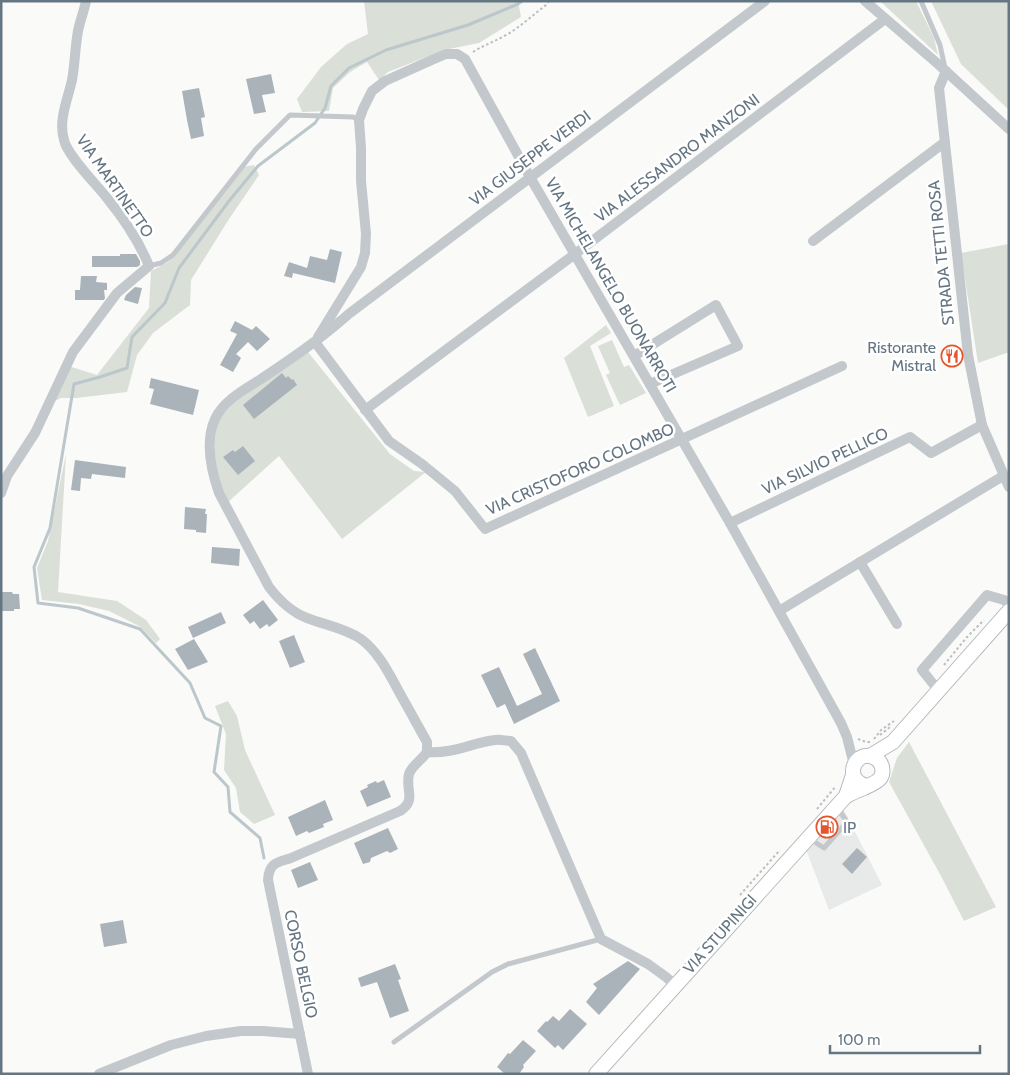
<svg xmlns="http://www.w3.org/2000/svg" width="1010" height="1075" viewBox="0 0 1010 1075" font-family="Cabin,sans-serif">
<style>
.built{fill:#e8e9e9}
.green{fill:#dadfd7}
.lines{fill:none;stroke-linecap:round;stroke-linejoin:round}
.stream{stroke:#bbc7cb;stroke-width:3}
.building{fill:#aab3b9}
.secondary-casing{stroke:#b3babf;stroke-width:16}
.path{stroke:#bbbfc2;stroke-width:2;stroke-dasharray:2.5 2.5;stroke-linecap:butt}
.lane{stroke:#c3c8cc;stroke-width:5}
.street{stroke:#c3c8cc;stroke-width:10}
.secondary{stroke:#fff;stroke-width:14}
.labels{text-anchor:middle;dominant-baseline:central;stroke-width:5;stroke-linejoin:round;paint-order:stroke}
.street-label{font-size:16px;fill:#657683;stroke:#fff}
.poi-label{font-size:16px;fill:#657683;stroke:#fff;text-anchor:end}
</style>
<rect width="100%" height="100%" fill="#fafaf8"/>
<path class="built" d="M843,808L882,885L829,910L805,847Z"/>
<g class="green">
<path d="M364,1H518L521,17L479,43L444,50L388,72L379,80L367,62L350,72L333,88L329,111L302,112L297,99L321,67L347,44L368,34Z"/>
<path d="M880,1H916L934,38L938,55Z"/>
<path d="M931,1H1009V110L961,64Z"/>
<path d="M254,165L259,175L229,219L191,280L190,305L153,333L137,355L127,392L76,398H61L44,406L62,364L97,375L149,308L151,271L168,262L243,167Z"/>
<path d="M1009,244V352L978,363L961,253Z"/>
<path d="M606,325L611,333L590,346L614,406L588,417L564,358Z"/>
<path d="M612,340L624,367L629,365L646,393L620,405L606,375L610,373L598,346Z"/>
<path d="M308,352L390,454L414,471L426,472L342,539L279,456L227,503C218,477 210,450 218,423C223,404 289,364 308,352Z"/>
<path d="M66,454L58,592L117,601L146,620L160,639L156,643L139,626L109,611L79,604L42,600L37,568L48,541Z"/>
<path d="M228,701L237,716L245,750L275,815L254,824L240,812L236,788L224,770L226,734L215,706Z"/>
<path d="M909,742L996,907L964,921L941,876L889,782L897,758Z"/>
</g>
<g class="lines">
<path class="stream" d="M264,858L260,838L230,812L228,787L214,772L221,726L205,718L190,683L140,629L78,608L38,603L34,567L50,528L74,384L100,377L127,368L132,337L165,303L179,268L229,201L258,166L315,123L325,108L331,86L349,68L386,50L468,25L518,4L522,1"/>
</g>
<g class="building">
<path d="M271,74L275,93L262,95L266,112L254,114L246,79Z"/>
<path d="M199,88L205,117L201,118L204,136L191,139L187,120L182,91Z"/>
<path d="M330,249L342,252L335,283L293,273L292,278L284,276L289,262L307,268L310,256L327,260Z"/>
<path d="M120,254H136L140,261V265L137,267H92V256H120Z"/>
<path d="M81,276H97L96,282L107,283V290H104L105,298L104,300H75V290H80Z"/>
<path d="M135,287L142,288L138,304L124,300L126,295Z"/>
<path d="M235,321L252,330L256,326L270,339L257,351L248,342L236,354L241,358L233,372L220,365L237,334L230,331Z"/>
<path d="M282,373L286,378L288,376L292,380L293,379L297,385L254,419L243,405Z"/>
<path d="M151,378L199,390L193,415L150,404L154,389L149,388Z"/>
<path d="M243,446L255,461L238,475L223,457L233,450L235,452Z"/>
<path d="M75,460L126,467L125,478L92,474L91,479L81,478L80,491L71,490Z"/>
<path d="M185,507L206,509L205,514H207L206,533L196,532V530L184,529Z"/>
<path d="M212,547L240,549L239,566L211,563Z"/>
<path d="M1,592H12L13,594H19L20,609H14V611H1Z"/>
<path d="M263,600L278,620L269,627L267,624L260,629L254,621L250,624L243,615Z"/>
<path d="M221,612L226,623L193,638L188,627Z"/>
<path d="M294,635L305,662L290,668L279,641Z"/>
<path d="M194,639L208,662L188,670L175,649Z"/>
<path d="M535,648L560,701L514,724L505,704L497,708L481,675L499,667L517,706L542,694L523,654Z"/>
<path d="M384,780L391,797L367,807L360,791L368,787L367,785L376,781L377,783Z"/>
<path d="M325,800L333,820L323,824L324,827L309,833L307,831L296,836L288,817Z"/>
<path d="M388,828L398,849L390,853L387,851L371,858L370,862L363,864L354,843Z"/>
<path d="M857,848L867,857L852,874L842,864Z"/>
<path d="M310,862L318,880L298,888L291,870Z"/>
<path d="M123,920L127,943L104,947L100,924Z"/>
<path d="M628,961L640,969L599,1015L586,1002L597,988L593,984Z"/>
<path d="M395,964L401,979L398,980L409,1011L390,1018L377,982L361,987L358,978Z"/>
<path d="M570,1009L587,1024L563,1050L558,1045L555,1048L537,1031L546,1021L547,1022L553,1016L559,1021Z"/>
<path d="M523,1040L536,1051L523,1065L524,1067L519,1074H505L497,1067L508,1053L510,1054Z"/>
</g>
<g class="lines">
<g class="secondary-casing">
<g id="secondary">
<path d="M870,756L893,742L1009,611"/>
<path d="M846,796C852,793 858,790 864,788C873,783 885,781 882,767C881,763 879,760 875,758C855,747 841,781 868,786"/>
<path d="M596,1074L846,796L853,775"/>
</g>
</g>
<g class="path">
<path d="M473,52C484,45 496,41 508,34C521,26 533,15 546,5L549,1"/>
<path d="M944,665L967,637L984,620"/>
<path d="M880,735L890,727"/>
<path d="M858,739L866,742H870"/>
<path d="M874,739L881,730L894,721"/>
<path d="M817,809L836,786"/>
<path d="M740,895L780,850"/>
</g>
<g class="lane">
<path d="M921,1L940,45L945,68"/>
<path d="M149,266L161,263L173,255L256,149L290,115L353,117L359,120"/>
<path d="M810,839L824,848L847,822L837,807"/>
<path d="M394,1042L492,972L508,964L601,939"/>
</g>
<g class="street">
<path d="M865,1L938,64L1009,129"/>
<path d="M946,71L939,88L968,355L982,425L1009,487"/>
<path d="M813,241L945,142"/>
<path d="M318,337L361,267L365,253L366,234L361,181V148L359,120L363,109L372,91L385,81L434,59L446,54H457L465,59L530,177L730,523L841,723L847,737L854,765"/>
<path d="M315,342L389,441L422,464L455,491L485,529L842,366"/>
<path d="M634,356L716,305L738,346L650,384"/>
<path d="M365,410L575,254L885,19"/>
<path d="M1,493L7,476L35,433L73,352L117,293L149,266C139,241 124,219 107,198C96,184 67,155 64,140C58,120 68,99 72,80C75,64 75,47 78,31C80,21 84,11 86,1"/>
<path d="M730,523L910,437L931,453L982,425"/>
<path d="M860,562L897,624"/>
<path d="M779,611L1003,476"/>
<path d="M938,690L922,670L987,595L1004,600L1009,604"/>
<path d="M427,752C454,754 471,743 495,740C500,739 506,741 511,741L521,753L601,939L648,964L666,977L675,985"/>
<path d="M99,1074L171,1045L206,1036L241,1031H263L300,1034"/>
<path d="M308,1074L268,880C269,863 276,863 291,858L400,811C417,800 405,790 409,774C412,765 422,760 427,752V742C419,728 411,713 403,699C391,678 381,654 361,639C345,628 325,625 307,618C291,612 279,600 269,587L219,493C211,470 205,441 215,419C223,401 245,389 261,379C279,367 297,355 314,342C327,333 338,323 350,313L765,1"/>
</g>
<use href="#secondary" class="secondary"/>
</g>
<defs>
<g id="restaurant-ring" transform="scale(1.125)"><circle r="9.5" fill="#fff" stroke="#e4572e" stroke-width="1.5"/><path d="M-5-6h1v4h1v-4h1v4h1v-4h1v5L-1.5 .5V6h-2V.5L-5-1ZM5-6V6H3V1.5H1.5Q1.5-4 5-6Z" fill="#e4572e"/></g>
<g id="fuel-ring" transform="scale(1.125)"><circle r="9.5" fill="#fff" stroke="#e4572e" stroke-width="1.5"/><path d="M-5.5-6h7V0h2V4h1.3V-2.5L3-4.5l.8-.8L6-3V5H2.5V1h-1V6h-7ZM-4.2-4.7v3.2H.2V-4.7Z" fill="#e4572e"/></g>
</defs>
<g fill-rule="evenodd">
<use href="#restaurant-ring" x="952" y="356"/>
<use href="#fuel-ring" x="827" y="827"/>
</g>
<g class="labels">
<g class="street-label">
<text transform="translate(530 158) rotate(-37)">VIA GIUSEPPE VERDI</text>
<text transform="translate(677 158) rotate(-37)">VIA ALESSANDRO MANZONI</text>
<text transform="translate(115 186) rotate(55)">VIA MARTINETTO</text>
<text transform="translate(941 253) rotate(-96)">STRADA TETTI ROSA</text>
<text transform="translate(611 285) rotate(60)">VIA MICHELANGELO BUONARROTI</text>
<text transform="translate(825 461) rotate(-25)">VIA SILVIO PELLICO</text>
<text transform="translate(580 469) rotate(-24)">VIA CRISTOFORO COLOMBO</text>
<text transform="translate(720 934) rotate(-48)">VIA STUPINIGI</text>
<text transform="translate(301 964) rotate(78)">CORSO BELGIO</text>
</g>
<g class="poi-label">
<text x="936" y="347">Ristorante<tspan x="936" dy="18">Mistral</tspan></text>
<text x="843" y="827" text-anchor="start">IP</text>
</g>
</g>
<rect width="1010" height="1075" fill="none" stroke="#657683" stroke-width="5"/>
<path d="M830 1045v8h150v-8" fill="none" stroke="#657683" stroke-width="2.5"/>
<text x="838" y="1045" font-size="15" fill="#657683" stroke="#ffffff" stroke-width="4" paint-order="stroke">100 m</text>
</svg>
